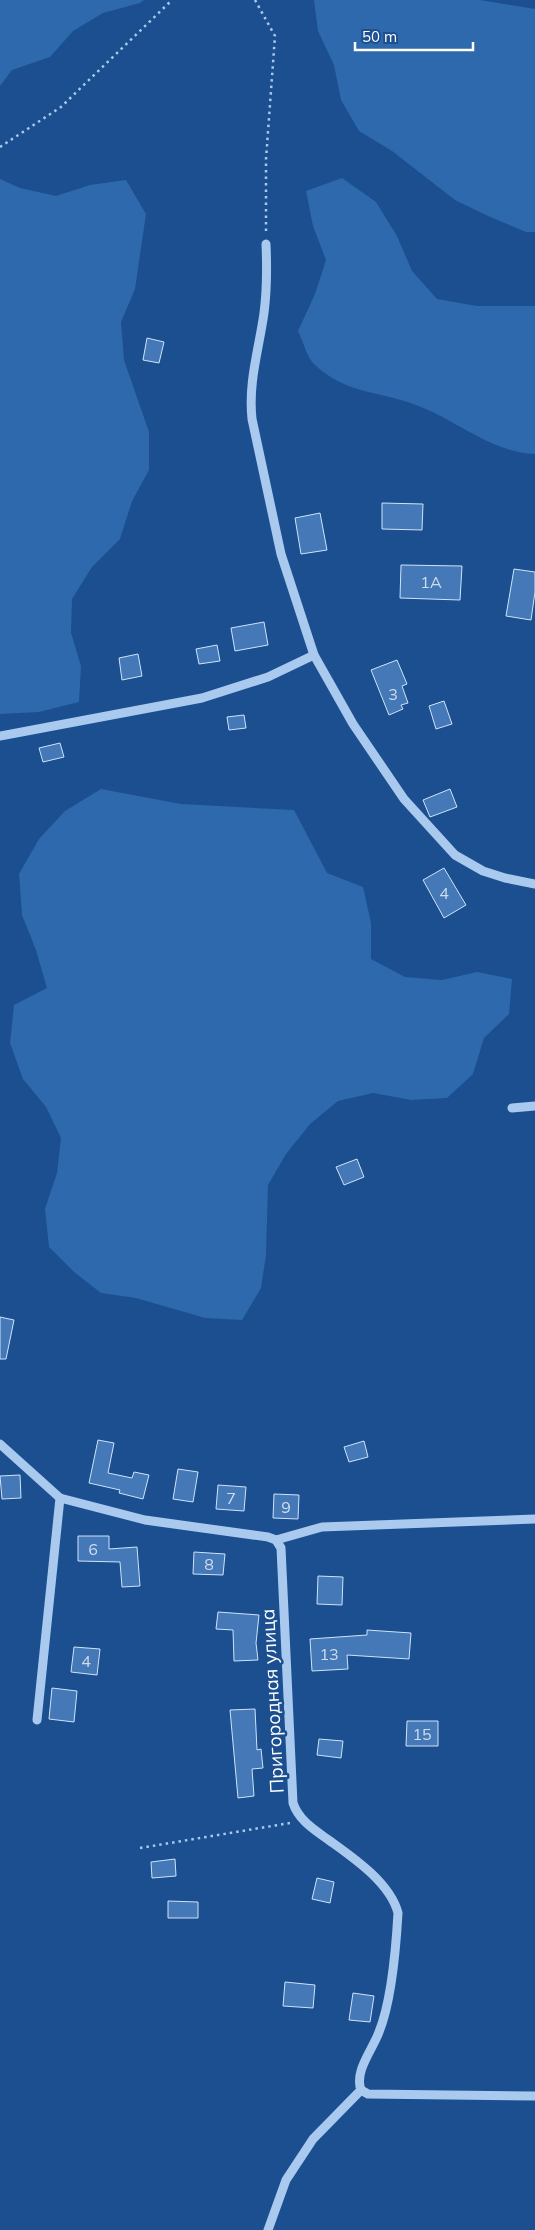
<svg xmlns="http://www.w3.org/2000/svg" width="535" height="2230" viewBox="0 0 535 2230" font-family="Mulish,sans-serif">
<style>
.green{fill:#2e69ad}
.building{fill:#4478b7;stroke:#cfe3fa}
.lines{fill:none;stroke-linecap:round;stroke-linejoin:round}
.path{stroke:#a9c9ee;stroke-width:2.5;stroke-dasharray:2.5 4;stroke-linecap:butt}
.minor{stroke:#a9c9ee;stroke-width:9}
.labels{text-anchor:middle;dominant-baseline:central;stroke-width:5;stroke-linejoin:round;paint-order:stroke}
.number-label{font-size:16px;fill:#d0dded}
.street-label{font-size:19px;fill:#fff;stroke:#1b4f8f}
</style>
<rect width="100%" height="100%" fill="#1b4f8f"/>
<g class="green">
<path d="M0,0H144L140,3L103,13L73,31L50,57L12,70L0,86Z"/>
<path d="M314,0H480L535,9V232H526L488,216L455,200L392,151L359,131L341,100L334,65L318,31Z"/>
<path d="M342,178L376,202L397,236L412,271L437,299L477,306H535V454C490,452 457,420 416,405C380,391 348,395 315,365C307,358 303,341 298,331L315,294L326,260L313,226L306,191Z"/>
<path d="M0,179L20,188L56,196L90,185L126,180L146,214L135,289L121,322L124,360L149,432V470L132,501L120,539L92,567L72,599L71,633L81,666L79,702L39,712L0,714Z"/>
<path d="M101,789L181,804L294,810L327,873L363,887L371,923V959L405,977L442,980L477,972L512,979L509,1014L484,1038L473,1074L447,1098L411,1100L373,1093L338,1101L310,1124L286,1154L268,1185L266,1255L261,1288L242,1320L205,1318L136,1298L101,1293L74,1272L49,1247L45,1209L57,1173L61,1138L46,1107L23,1079L10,1043L14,1005L47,988L36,950L22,915L19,874L39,839L65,811Z"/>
</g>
<g class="building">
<path d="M147,338L164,342L159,363L143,360Z"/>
<path d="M382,503L423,504L422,530L382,529Z"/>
<path d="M320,513L327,550L301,554L295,518Z"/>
<path d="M401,565L462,566L460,600L400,598Z"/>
<path d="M514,569L535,572V592L531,620L506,616Z"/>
<path d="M264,622L268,645L235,651L231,628Z"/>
<path d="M217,645L220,661L199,664L196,649Z"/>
<path d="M138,654L142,676L122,680L119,658Z"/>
<path d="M397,660L407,684L402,686L408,703L401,705L403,709L389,715L371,670Z"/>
<path d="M444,701L452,724L436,729L429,706Z"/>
<path d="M244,715L246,728L229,730L227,717Z"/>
<path d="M60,743L64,757L43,762L39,748Z"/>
<path d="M450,789L457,807L430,817L423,800Z"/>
<path d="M444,868L466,905L444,918L423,880Z"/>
<path d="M357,1159L364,1177L344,1185L336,1167Z"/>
<path d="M0,1317L14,1320L6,1359H0Z"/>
<path d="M98,1440L114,1443L108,1473L132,1478L134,1472L149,1475L143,1499L119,1493L120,1490L89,1483Z"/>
<path d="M364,1441L368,1457L349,1462L344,1447Z"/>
<path d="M178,1469L198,1472L193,1502L173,1499Z"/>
<path d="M20,1475L21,1498L2,1499L0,1476Z"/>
<path d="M218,1485L246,1487L244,1511L216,1509Z"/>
<path d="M274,1494L299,1495L298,1519L273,1518Z"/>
<path d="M78,1536H109V1549L137,1547L140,1586L122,1587L120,1562L78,1561Z"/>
<path d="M194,1552L225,1554L223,1575L193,1574Z"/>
<path d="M318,1576L343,1577L342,1605L317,1604Z"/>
<path d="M218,1612L259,1615L256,1643L258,1660L234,1661L233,1630L216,1629Z"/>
<path d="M367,1630L411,1633L409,1659L347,1655L348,1669L312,1671L310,1639L367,1635Z"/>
<path d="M74,1647L100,1649L97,1675L71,1672Z"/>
<path d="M52,1688L77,1691L74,1722L49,1719Z"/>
<path d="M255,1709L257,1750L261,1749L263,1768L252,1769L254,1796L238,1798L230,1710Z"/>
<path d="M407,1721H438V1746H406Z"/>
<path d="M319,1739L343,1741L341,1758L317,1755Z"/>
<path d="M175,1859L176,1876L152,1878L151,1862Z"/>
<path d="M317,1878L334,1882L330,1903L312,1899Z"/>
<path d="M168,1901L198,1902V1918H168Z"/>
<path d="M285,1982L315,1985L313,2008L283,2006Z"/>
<path d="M353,1993L374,1996L370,2022L349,2020Z"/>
</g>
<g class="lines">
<g class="path">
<path d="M255,0L275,36L266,159V233"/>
<path d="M0,147L61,107L172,0"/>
<path d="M140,1848L290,1823"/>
</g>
<g class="minor">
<path d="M266,244C267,267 267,290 264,313C259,349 248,382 252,419L281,554L314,655L353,724L404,799L455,855L483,871L505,878L535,884"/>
<path d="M0,736L202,698L268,677L314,655"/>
<path d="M512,1108L535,1106"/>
<path d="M0,1444L60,1498L145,1520L268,1537L276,1540L281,1548L293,1803C299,1821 315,1830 330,1841C355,1859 390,1883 398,1913C396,1948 392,2000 379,2032C373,2049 354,2071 361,2090L313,2139L286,2180L268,2230"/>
<path d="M276,1540L322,1527L535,1519"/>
<path d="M37,1720L60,1498"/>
<path d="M361,2090L368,2094L535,2096"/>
</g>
</g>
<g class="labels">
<g class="number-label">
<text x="431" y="582">1А</text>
<text x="393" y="694">3</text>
<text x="444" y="893">4</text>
<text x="231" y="1498">7</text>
<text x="286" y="1507">9</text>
<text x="93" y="1549">6</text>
<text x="209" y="1564">8</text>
<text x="329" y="1654">13</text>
<text x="86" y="1661">4</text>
<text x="422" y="1734">15</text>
</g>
<g class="street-label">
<text transform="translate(272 1701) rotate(-93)">Пригородная улица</text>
</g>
</g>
<path d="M355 42v8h118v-8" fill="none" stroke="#ffffff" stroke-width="2.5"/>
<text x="362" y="42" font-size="15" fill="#ffffff" stroke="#1b4f8f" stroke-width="4" paint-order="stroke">50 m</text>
</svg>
